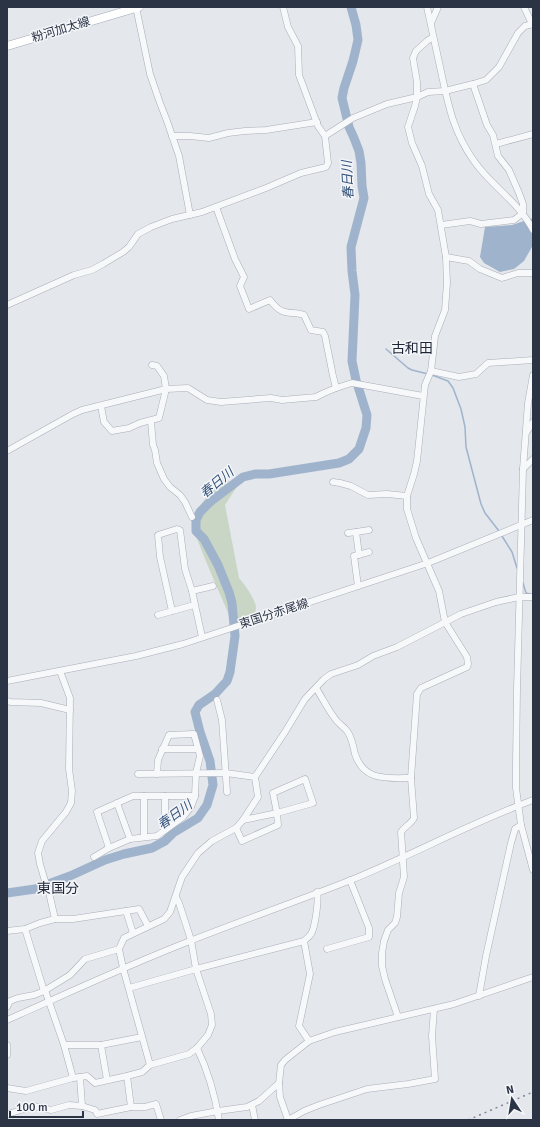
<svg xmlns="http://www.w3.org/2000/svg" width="540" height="1127" viewBox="0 0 540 1127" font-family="Signika,'Noto Sans JP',sans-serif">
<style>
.green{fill:#c9d6c5}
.water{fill:#9fb4cc}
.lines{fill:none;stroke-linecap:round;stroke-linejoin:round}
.stream{stroke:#9fb4cc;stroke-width:1.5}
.river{stroke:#9fb4cc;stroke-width:9}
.minor-casing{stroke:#a9aeb7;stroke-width:7}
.major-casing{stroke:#a3abb8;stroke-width:9}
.minor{stroke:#f7f8fa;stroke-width:6}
.major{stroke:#fff;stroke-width:8}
.rail{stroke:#7d8696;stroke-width:1.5;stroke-dasharray:2 4;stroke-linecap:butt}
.labels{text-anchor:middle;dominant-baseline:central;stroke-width:3;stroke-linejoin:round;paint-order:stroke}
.street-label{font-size:12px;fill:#2b3445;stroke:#f4f6f9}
.water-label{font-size:13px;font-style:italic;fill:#34527a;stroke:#f4f6f9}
.quarter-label{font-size:14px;fill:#1d2536;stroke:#f4f6f9}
</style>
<rect width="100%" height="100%" fill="#e4e7ec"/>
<path class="green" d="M224,480L238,485L225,505L239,578C245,585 256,600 256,608C256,610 255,613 254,615L232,622L210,571L193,529C192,508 210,494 224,480Z"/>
<path class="water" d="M533,218V245L524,261L514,269L500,272L484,263L480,257L485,227L512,225Z"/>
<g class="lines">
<g class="stream">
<path d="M386,349L408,368L412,370L428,374"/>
<path d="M432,375L448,381L453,388L461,409L465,427L466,447L481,504L485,513L499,531"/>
<path d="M502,536L512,552L517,568"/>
<path d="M523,583L526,593L530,594"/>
</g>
<path class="river" d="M7,893L35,889L70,876L105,860L124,854L152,848L165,841L173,833L198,818L207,805L213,785L210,761L200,732L195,712L199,705L215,694L227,681L230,672L235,636L232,603L229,592L218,565L204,539L196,531V520L200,512L210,502L243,477L255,474H269L339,463L349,459L359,449L366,428L367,415L356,380L352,361L355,295L352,271L351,247L364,198L362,186L361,163L359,151L354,138L349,127L342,98L344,88L353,61L358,40L356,25L351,7"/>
<g class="minor-casing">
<g id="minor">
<path d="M136,7L150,74L160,103L167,121L179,156L190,215"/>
<path d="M427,7C432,30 437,53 442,76C449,108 454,133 474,161C491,186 519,202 533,230"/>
<path d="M524,7L532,24"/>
<path d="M431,23L438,7"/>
<path d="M172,136H190L209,138L228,133L245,131L266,130L317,122"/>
<path d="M325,136L353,118L387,104L417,97L428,92L445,91L473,84L486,80L499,67L518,33L525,26L533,24"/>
<path d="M496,144L533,134"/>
<path d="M216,207L235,259L244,277L240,286L249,309L270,300C273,304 277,309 282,311C288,314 297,312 304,315L311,330L323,332L325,336L333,376L336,388"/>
<path d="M441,225L470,221L481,224L514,220L523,213V204L519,193L509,170L498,156L493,135L487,125L473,84"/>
<path d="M446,257L469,261L480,269L502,278L518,273H533"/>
<path d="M7,305L74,275L92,270L103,264L123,252L129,247L138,234L151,227L172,219L202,212L266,188L301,173L326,167L328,163L325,136L318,126L299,75L298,46L288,27L283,7"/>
<path d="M431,371L459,377L476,374L488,363L533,360"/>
<path d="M533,375L528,403L523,469L517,689L516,766V788L521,825L533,870"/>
<path d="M101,406L104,422L112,431L129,428L140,423L159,418L166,389L164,376L157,366L152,365"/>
<path d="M151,421L153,445L155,450L157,463L164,479L170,487L180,495L185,502L192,517"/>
<path d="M526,433L533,422"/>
<path d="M7,451L73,414L82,410L166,389L188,388L207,400L221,402L271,398L282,400L316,397L324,393L336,388L352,383L423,396"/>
<path d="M523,469L533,459"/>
<path d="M333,482L340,483L351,486L368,495L387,494L407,496"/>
<path d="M356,532L369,530"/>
<path d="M348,533L356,532L359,555"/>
<path d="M358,586L354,556L369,552"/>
<path d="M192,591L213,586"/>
<path d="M172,611L160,557L158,535L177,529L180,530L185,569L192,591L202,637"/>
<path d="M158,615L194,605"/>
<path d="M7,681L136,656L183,644L428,563L533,520"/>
<path d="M316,688C323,699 328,710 336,720C339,724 344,727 347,731C352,737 353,746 355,754C364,782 388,778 411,778"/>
<path d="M217,700L222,720L227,792"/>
<path d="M7,701L11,702L41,703L70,710"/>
<path d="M162,749H198"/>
<path d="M138,774L226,773L255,777"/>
<path d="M144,796V837"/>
<path d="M165,796V830"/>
<path d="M117,803L130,839"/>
<path d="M236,828L242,841L278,825L277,813L273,793L305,779L313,803L277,813L243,820"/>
<path d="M109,848L97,812L133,796H195L196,773L200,756L194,734L169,735L158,760L157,774"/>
<path d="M94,857L109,848L130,839L157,836L183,817L191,807L195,796"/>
<path d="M126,911L133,933"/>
<path d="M55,919L48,888L45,881L40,864L38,853L42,841L66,812L71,803L72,791L69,769L70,698L60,671"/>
<path d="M25,929L44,991"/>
<path d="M7,931L25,929L40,923L55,919H73L139,909L148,926"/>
<path d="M304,941L310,974L299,1026L309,1041"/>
<path d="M327,949L369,937V928L350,880"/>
<path d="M129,988L196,969L304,941C306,939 309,937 311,934C315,928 319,900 317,892"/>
<path d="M45,990L64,1045H101L142,1037"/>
<path d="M479,996L486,956L511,843L515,829L521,825"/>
<path d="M7,1007L10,1001L18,998L34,995L44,991L70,975L85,959L119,949"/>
<path d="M398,1017L385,979L382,966V953L384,941L388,930L395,923L397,917L399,893L404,877L401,832C405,826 411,824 414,818L411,778L417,694L421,688L467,667L468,664L467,657L445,622L439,591L416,538L407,509V496L414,474L417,461L425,385L431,371L435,336L445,310L447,283L446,257L438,210L429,194L422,166L412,143L408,127L415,106L417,97V82L413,58L416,51L427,41L433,37"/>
<path d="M7,1020C68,993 128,965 190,941C243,920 298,901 351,880C412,855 471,823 533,800"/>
<path d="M7,1045V1055"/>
<path d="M64,1045L73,1078"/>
<path d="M101,1045L107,1080"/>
<path d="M197,1048C208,1071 215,1095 219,1120"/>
<path d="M150,1065L123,968L119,949L124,938L164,919L170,912L182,877L198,853L212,841L236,828L243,820L258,797L255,777L285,732L305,699L324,679L331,674L358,665L373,656L397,647L461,614L496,602L519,597H533"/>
<path d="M80,1077L82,1106"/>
<path d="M7,1088L26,1091L73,1078L87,1076L95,1083L127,1076"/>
<path d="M252,1105L255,1120"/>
<path d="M131,1107L127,1076L142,1072L150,1065L189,1054L197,1048L208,1035L212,1025L211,1014L196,969L191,940L179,903L176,897"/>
<path d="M8,1114L34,1106L51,1110L69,1105L82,1106L95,1110L97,1114L131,1107H145L156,1104L161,1120"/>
<path d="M180,1120L191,1116L218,1111L247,1107L259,1101L279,1083"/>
<path d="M288,1120L280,1097L279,1083L281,1065L285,1060L309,1041L335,1032L454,1004L533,977"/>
<path d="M288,1120L304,1111L319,1105L367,1089L408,1084L435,1079L432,1036L434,1009"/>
</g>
</g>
<g class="major-casing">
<path id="major" d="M7,46L139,7"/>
</g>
<use href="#minor" class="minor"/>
<use href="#major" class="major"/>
<path class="rail" d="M468,1120L533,1092"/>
</g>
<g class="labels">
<g class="street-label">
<text transform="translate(61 30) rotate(-17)">粉河加太線</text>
<text transform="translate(274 614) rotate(-18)">東国分赤尾線</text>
</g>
<g class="water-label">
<text transform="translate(348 180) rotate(-93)">春日川</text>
<text transform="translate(217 483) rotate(-40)">春日川</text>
<text transform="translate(175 815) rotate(-36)">春日川</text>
</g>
<g class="quarter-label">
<text x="412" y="348">古和田</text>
<text x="58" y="888">東国分</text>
</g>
</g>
<rect width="540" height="1127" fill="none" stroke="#2b3445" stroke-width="16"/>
<g transform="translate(512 1099) rotate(348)" stroke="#f4f6f9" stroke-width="3" paint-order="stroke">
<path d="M0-3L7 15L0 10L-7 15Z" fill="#2b3445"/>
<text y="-6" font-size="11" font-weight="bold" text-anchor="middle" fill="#2b3445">N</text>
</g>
<path d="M10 1111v6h73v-6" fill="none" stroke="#2b3445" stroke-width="2"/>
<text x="16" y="1111" font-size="12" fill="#2b3445" stroke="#f4f6f9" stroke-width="3" paint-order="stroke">100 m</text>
</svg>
